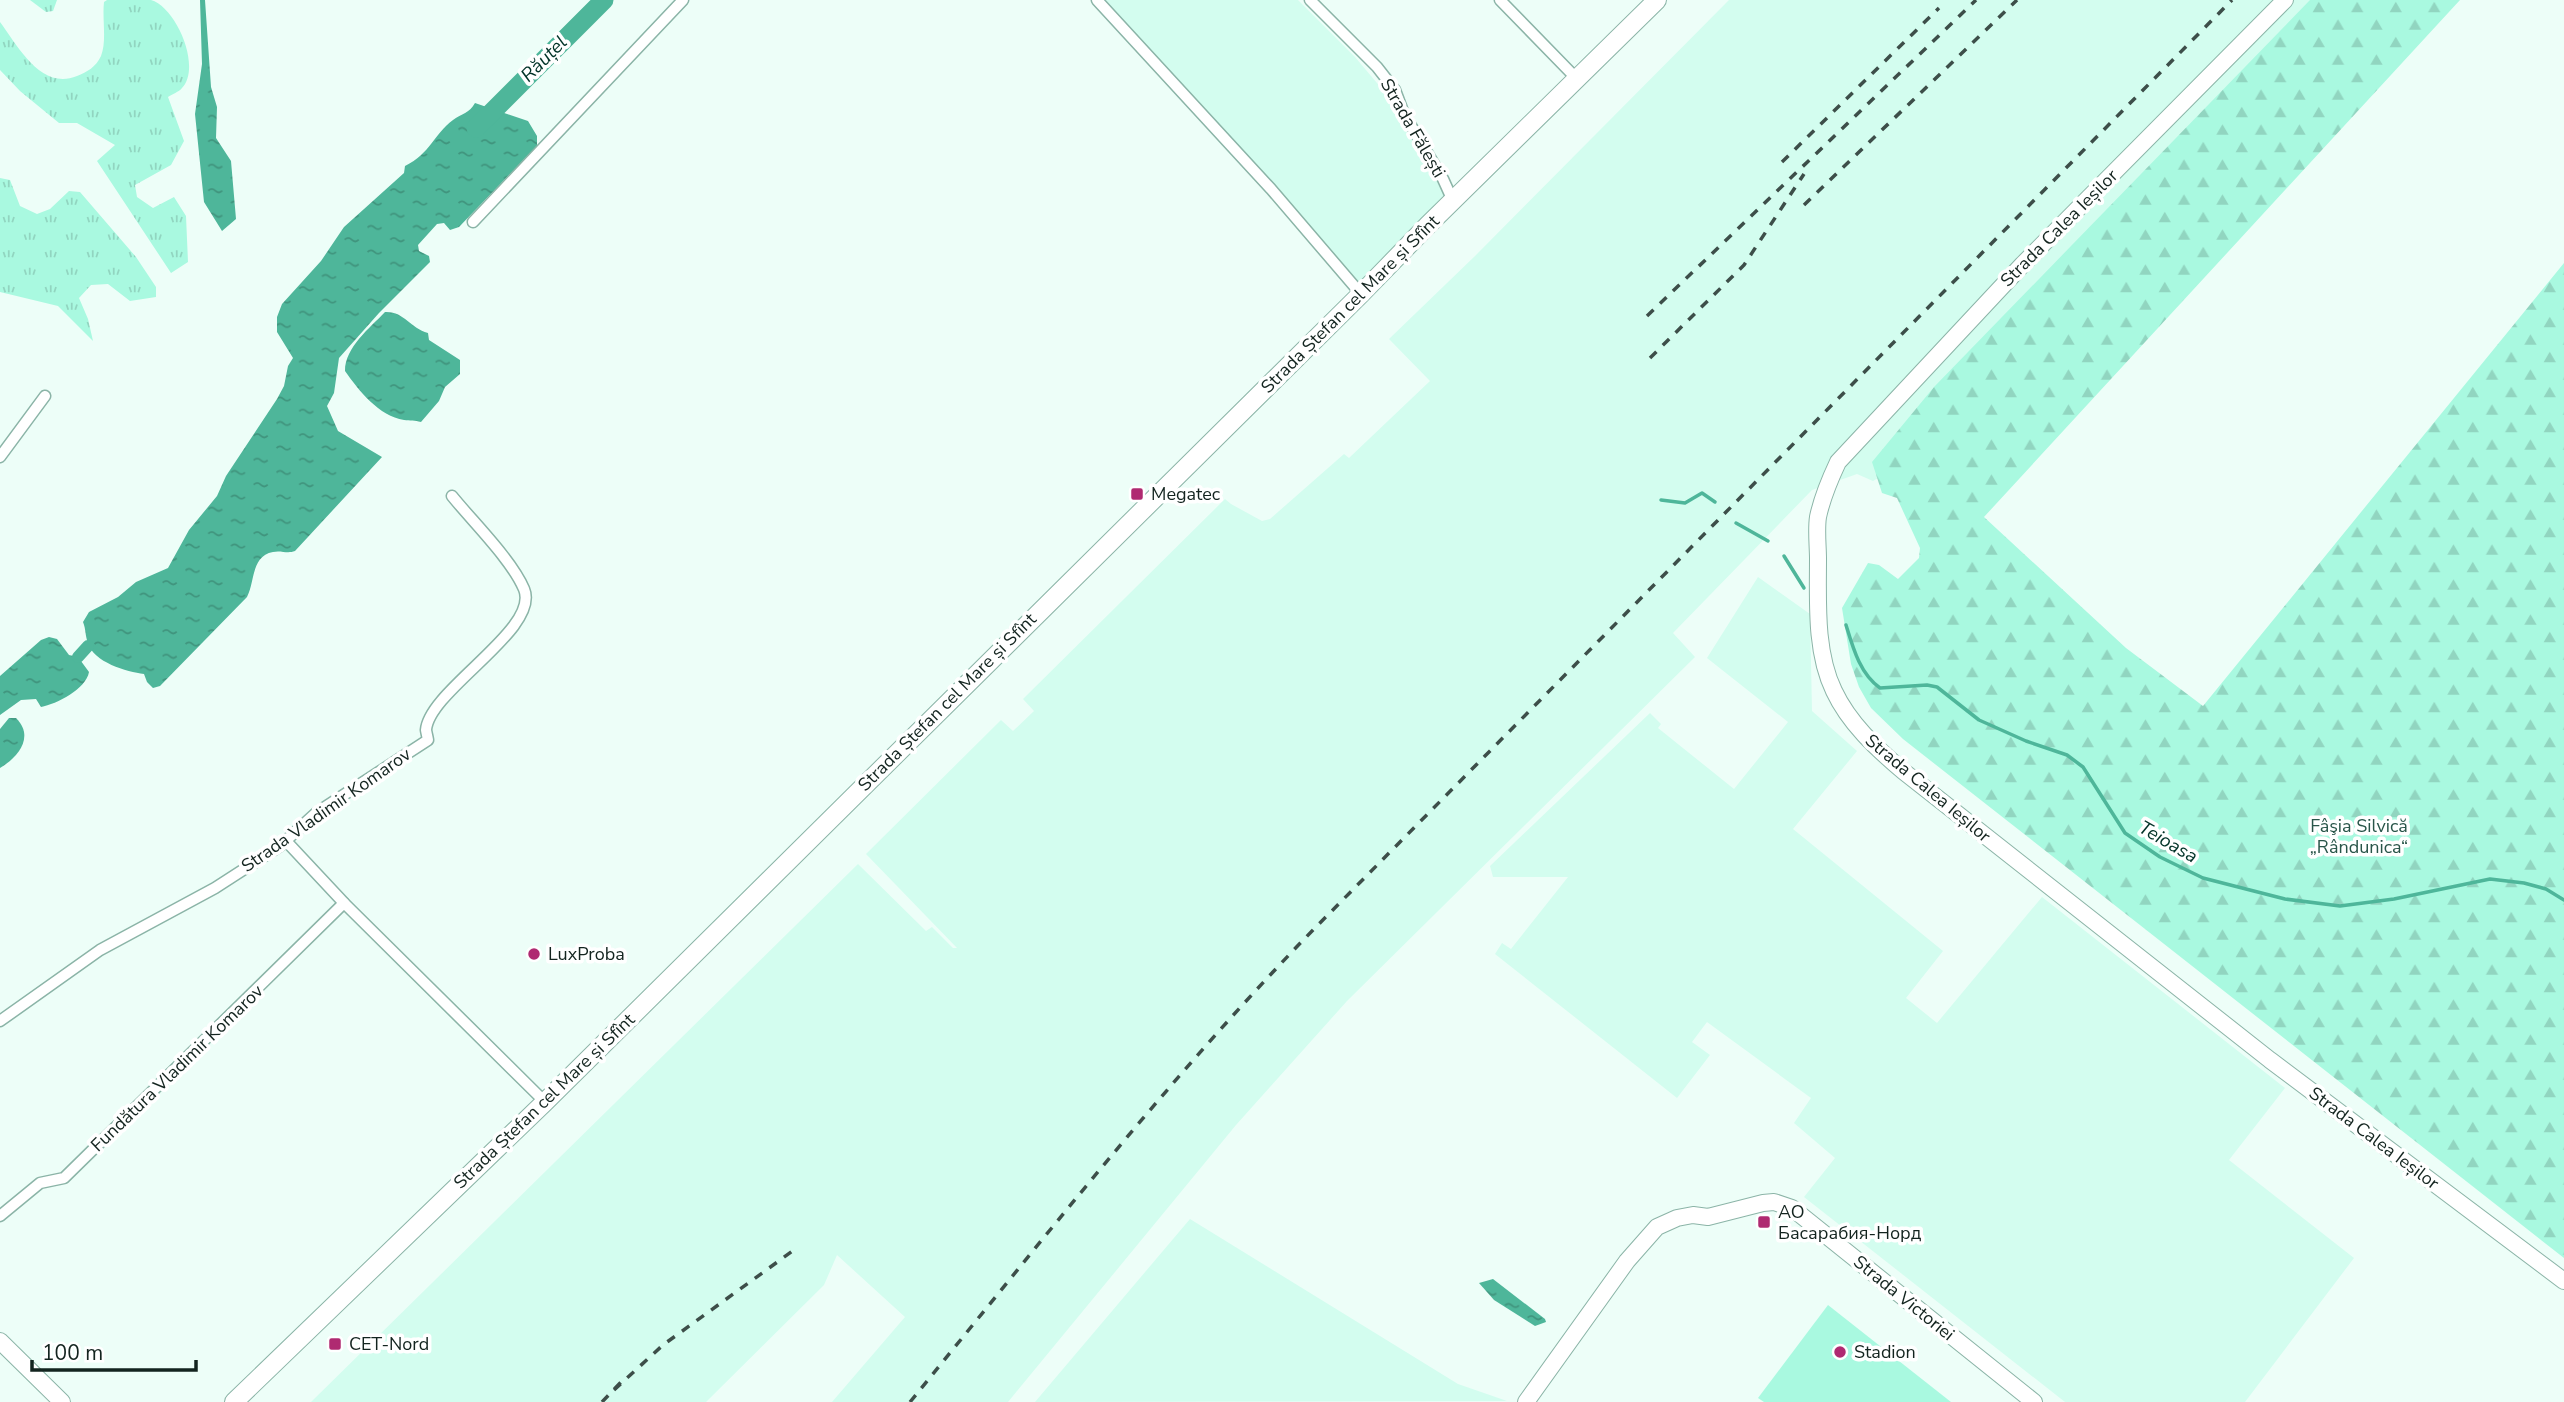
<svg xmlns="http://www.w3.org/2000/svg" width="2564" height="1402" viewBox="0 0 2564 1402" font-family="'Nunito Sans',sans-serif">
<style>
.built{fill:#d3fdef}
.grass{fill:url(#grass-tufts)}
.forest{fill:url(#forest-firs)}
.pitch{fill:#a9f9e0}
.water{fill:url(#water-ripples)}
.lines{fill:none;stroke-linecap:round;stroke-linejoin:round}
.stream{stroke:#4eb69a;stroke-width:3.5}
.canal{stroke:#4eb69a;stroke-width:12}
.river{stroke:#4eb69a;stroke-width:19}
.street-casing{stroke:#8bb4a7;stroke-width:13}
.secondary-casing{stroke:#8bb4a7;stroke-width:18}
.primary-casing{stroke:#8bb4a7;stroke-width:20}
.street{stroke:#fff;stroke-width:10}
.secondary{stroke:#fff;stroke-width:16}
.primary{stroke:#fff;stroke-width:18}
.rail{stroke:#3d4e49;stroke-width:3.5;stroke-dasharray:9 9;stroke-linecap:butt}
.poi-dot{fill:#af2a71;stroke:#fff;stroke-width:2.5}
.labels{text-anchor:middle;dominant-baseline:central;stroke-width:7;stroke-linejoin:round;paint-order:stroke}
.street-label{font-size:18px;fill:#13241f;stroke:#fff}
.poi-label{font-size:18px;fill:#13241f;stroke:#fff;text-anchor:start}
.park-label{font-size:18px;fill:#295549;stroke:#fff}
.water-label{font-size:19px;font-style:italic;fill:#003227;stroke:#fff}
</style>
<defs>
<pattern id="grass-tufts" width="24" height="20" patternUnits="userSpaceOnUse" patternTransform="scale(1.75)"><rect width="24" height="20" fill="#a9f9e0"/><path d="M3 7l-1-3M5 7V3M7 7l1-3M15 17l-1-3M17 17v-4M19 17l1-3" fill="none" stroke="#91d5c0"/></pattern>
<pattern id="forest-firs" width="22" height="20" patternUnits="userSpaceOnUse" patternTransform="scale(1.75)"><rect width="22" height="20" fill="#a9f9e0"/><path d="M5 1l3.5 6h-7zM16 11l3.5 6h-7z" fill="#91d5c0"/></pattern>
<pattern id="water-ripples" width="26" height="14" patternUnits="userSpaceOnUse" patternTransform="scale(1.75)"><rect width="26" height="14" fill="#4eb69a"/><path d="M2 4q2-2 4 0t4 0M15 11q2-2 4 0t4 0" fill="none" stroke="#40947d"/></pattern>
</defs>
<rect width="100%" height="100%" fill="#edfef8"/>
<g class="built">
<path d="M1097,0H1298L1355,57L1393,102L1453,201L1361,294Z"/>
<path d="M1729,0H2336L1895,469L1873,481L1857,474L1812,490L1673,633L1695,657L1347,1001L1236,1125L1008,1402H832L905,1317L837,1255L824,1285L706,1402H311L858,864L926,931L932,927L953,948H957L866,854L1001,720L1013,731L1034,711L1023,699L1225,499L1231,504L1262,521L1270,519L1344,454L1349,458L1430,381L1389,339L1475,256Z"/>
<path d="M1758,577L1810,614L1812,711L1857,751L1793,829L1943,951L1906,998L1937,1023L2042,897L2285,1088L2229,1160L2354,1258L2245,1402H2065L1804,1197L1835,1158L1794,1123L1811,1098L1707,1022L1692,1042L1710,1055L1677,1098L1495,954L1502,943L1511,949L1568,877H1493L1490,866L1650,713L1661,724L1658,728L1734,789L1788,722L1707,658Z"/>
<path d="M1190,1219L1458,1384L1507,1401L1035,1402Z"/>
</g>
<g class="grass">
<path d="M30,0H57L53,11L46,12Z"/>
<path d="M107,0C120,0 138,0 151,0C176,7 202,67 182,88C179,92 172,94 168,97L184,141L171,165L135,185L137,197L153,208L174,197L186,216L188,262L171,273L97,161L115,145L77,123H59L20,91L0,70V22C18,46 41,91 77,76C87,72 96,67 101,56C107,41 102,19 104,2Z"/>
<path d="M0,178L10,180L20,206L37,214L50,209L69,191L80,192L136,257L156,287V297L130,301L108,284L91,285L79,298L88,319L93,341L58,306L0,292Z"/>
</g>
<path class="forest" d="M2310,0H2460L1984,517L2126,648L2203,706L2564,263V1258L1903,739L1871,708L1859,687L1851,664L1842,608L1868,563L1879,565L1898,579L1919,558L1920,548L1897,498L1882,493L1872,462L1934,387Z"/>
<path class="pitch" d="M1828,1305L1951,1402H1764L1758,1398Z"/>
<g class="water">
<path d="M200,0H205L211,87L217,107L216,138L231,161L236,219L222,231L204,202L195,114L202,64Z"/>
<path d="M475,103L528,121L537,136V146L459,227L450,230L444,223L437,224L418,245L419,251L429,256L430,262L379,313L339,358L334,393L327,406L338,431L382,457L295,551C287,554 281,550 273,552C251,556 255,582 247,597L160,686L153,688L147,682L144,674C127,672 93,662 88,643C85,636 86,629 83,622L89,612L118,597L136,582L168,568L189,530L217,496L226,476L277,399L284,386L288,366L293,358L277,332V317L282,304L321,261L344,227L404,173L405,166C431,153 433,135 453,120C462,113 469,114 475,103Z"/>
<path d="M385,312C404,311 410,328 428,333L429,340L460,360V374L445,387L439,401L421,422C415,420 410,421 404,420C379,416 359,391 345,371C345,347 370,328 385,312Z"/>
<path d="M49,637L57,639L69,655L78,657L89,672C86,689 57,704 41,707L36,699L21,700L0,715V676L41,640Z"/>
<path d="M9,718H16C35,737 18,757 0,768V729Z"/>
<path d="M1493,1279L1545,1319L1546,1322L1535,1326L1494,1300L1479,1283Z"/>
</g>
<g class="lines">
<g class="stream">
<path d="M1661,500L1685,503L1702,493L1715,502"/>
<path d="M1736,523L1768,541"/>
<path d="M1784,556L1804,588"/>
<path d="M1846,625C1853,648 1860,674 1880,688L1927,685L1937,687L1979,720L2026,741L2067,755L2083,767L2125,833L2160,857L2203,878L2285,899L2340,906L2394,899L2490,879L2524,883L2546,889L2564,900"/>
</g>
<path class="canal" d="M78,657L88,646"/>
<path class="river" d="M476,128L604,0"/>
<g class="street-casing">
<g id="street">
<path d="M1097,0L1271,189L1361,294"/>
<path d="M1310,0L1377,67L1395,90L1404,114L1443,179L1453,201"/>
<path d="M1500,0L1576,78"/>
<path d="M473,222L683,0"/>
<path d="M0,457L45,396"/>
<path d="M286,841L344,903L545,1102"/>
<path d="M0,1021L100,950L215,888L280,846L316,813L428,740C428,739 426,731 426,730C429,690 541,629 524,589C511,559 473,522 452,496"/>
<path d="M0,1216L40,1183L64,1178L344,903"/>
</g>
</g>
<g class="secondary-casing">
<g id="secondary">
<path d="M2285,0L2023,264L1838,462C1830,479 1822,498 1818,517C1816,530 1818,546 1818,559C1818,602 1815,652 1834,691C1849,723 1876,748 1903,771L2270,1060L2564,1281"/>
<path d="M0,1341L62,1402"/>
<path d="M1526,1402L1627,1261L1657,1227L1677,1218L1693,1215L1708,1217L1763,1203L1774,1202L1792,1208L2034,1402"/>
</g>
</g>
<g class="primary-casing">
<path id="primary" d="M234,1402L545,1102L1361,294L1427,226L1657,0"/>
</g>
<use href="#street" class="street"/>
<use href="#secondary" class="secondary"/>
<use href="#primary" class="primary"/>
<g class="rail">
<path d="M1782,162L1939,8"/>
<path d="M1804,205L2017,0"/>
<path d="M1647,316L1976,0"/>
<path d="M1650,358L1744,265L1804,174"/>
<path d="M614,1390L663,1345L798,1247"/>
<path d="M602,1402L621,1382"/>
<path d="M910,1402C1041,1242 1169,1078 1313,930L2232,0"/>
</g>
</g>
<g class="poi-dot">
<rect x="1130" y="487" width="14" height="14" rx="3.5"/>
<circle cx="534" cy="954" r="7"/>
<rect x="1757" y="1215" width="14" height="14" rx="3.5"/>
<rect x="328" y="1337" width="14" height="14" rx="3.5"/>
<circle cx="1840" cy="1352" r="7"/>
</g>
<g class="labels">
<g class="street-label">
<text transform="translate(1413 128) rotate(60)">Strada Fălești</text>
<text transform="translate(2059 228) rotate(-45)">Strada Calea Ieșilor</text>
<text transform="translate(1350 304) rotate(-45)">Strada Ștefan cel Mare și Sfînt</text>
<text transform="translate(947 702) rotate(-45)">Strada Ștefan cel Mare și Sfînt</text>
<text transform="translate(1928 788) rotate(40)">Strada Calea Ieșilor</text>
<text transform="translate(326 810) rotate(-35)">Strada Vladimir Komarov</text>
<text transform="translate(177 1068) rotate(-44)">Fundătura Vladimir Komarov</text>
<text transform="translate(544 1101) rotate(-44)">Strada Ștefan cel Mare și Sfînt</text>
<text transform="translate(2374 1138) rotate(37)">Strada Calea Ieșilor</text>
<text transform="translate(1904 1298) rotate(39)">Strada Victoriei</text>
</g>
<g class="poi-label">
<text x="1151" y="494">Megatec</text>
<text x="548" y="954">LuxProba</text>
<text x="1778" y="1212">АО<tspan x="1778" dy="21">Басарабия-Норд</tspan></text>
<text x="349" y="1344">CET-Nord</text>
<text x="1854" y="1352">Stadion</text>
</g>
<g class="park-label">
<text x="2359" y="826">Fâşia Silvică<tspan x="2359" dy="21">„Rândunica“</tspan></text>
</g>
<g class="water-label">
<text transform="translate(544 59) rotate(-45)">Răuțel</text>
<text transform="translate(2168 842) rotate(30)">Teioasa</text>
</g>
</g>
<path d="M32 1360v10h164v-10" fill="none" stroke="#13241f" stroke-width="3.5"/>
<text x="42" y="1360" font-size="21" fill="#13241f" stroke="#ffffff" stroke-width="5" paint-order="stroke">100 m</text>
</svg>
